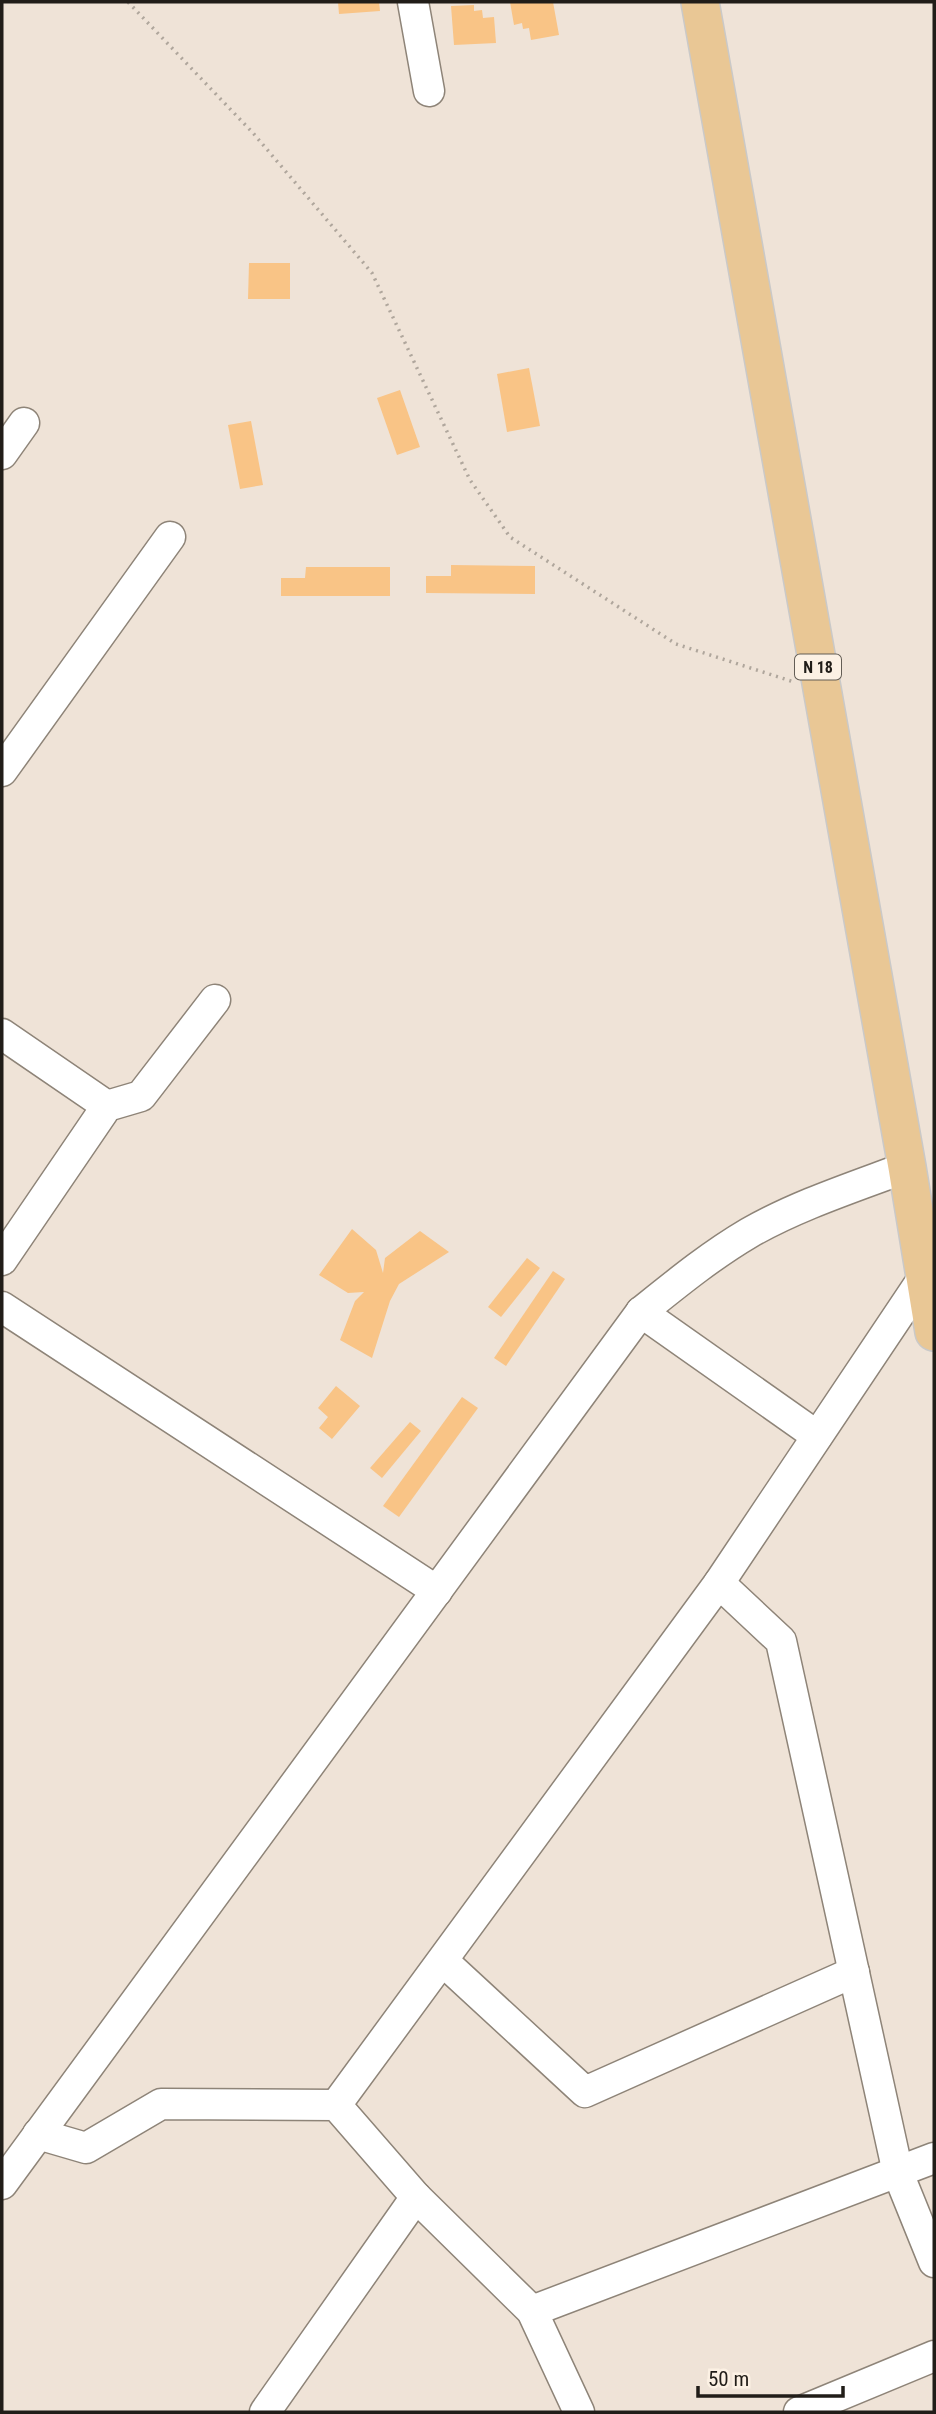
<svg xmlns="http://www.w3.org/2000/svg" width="936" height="2414" viewBox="0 0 936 2414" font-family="'Roboto Condensed',sans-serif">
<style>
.building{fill:#f9c486}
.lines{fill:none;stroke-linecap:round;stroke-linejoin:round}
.minor-casing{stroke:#8e8478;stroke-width:33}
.major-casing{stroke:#cac9c8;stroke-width:40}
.path{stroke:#afa69c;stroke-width:3.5;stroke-dasharray:2 5;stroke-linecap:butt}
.minor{stroke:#fff;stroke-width:30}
.major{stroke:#e9c795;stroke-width:37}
.labels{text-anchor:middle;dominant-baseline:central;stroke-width:5;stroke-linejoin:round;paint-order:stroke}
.shield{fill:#fcf1e4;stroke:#635d55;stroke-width:2}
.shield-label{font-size:16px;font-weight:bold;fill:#211d18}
</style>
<rect width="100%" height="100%" fill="#efe3d7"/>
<g class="building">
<path d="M338,2H379L380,11L339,14Z"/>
<path d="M510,2H553L559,35L531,40L529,28L523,29L522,23L514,25Z"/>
<path d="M474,5V11L482,10L483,18L494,17L496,43L454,45L451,6Z"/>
<path d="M249,263H290V299H248Z"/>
<path d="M529,368L540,426L507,432L497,374Z"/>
<path d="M400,390L420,447L397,455L377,398Z"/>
<path d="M251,421L263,485L240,489L228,425Z"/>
<path d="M451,565L535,566V594L426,593V576H451Z"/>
<path d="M306,567H390V596H281V578H305Z"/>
<path d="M352,1229L376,1250L383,1273L385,1258L420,1231L449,1252L399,1284L390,1301L372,1358L340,1340L355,1301L364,1292L348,1293L319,1275Z"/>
<path d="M527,1258L540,1268L501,1317L488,1307Z"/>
<path d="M553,1271L565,1279L506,1366L494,1358Z"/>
<path d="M336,1386L360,1406L332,1439L319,1428L328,1417L318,1408Z"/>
<path d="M462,1397L478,1408L399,1517L383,1506Z"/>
<path d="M410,1422L421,1431L382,1478L370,1468Z"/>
</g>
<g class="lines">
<g class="minor-casing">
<g id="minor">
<path d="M413,2L429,91"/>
<path d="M2,454L24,423"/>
<path d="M2,771L170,537"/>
<path d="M2,1034L107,1106"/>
<path d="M2,1260L107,1106L141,1096L215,1000"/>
<path d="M2,1307L437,1591"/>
<path d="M641,1312L817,1436"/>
<path d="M719,1583L781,1641L898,2173L934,2262"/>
<path d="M443,1961L585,2092L854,1972"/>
<path d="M336,2105L719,1583L926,1274"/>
<path d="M38,2134L86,2148L161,2104L336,2105L416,2197L532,2311L579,2412"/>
<path d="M2,2184L641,1312C676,1284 710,1256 749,1233C798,1205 854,1187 907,1167"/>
<path d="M532,2311L934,2158"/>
<path d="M265,2412L416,2197"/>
<path d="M799,2412L934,2356"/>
</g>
</g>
<g class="major-casing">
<path id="major" d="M700,2L907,1167L934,1332"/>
</g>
<path class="path" d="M128,2L253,133L372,273L470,480L510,537L676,644L794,682"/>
<use href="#minor" class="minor"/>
<use href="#major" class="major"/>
</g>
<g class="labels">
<rect class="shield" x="795" y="654.5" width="46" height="25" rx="5"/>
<g class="shield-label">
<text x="818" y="667">N 18</text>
</g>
</g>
<rect width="936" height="2414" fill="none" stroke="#211d18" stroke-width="7"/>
<path d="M698 2386v10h145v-10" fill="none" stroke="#211d18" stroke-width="3.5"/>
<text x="708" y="2386" font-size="21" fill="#211d18" stroke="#fcf1e4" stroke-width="5" paint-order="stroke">50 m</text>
</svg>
